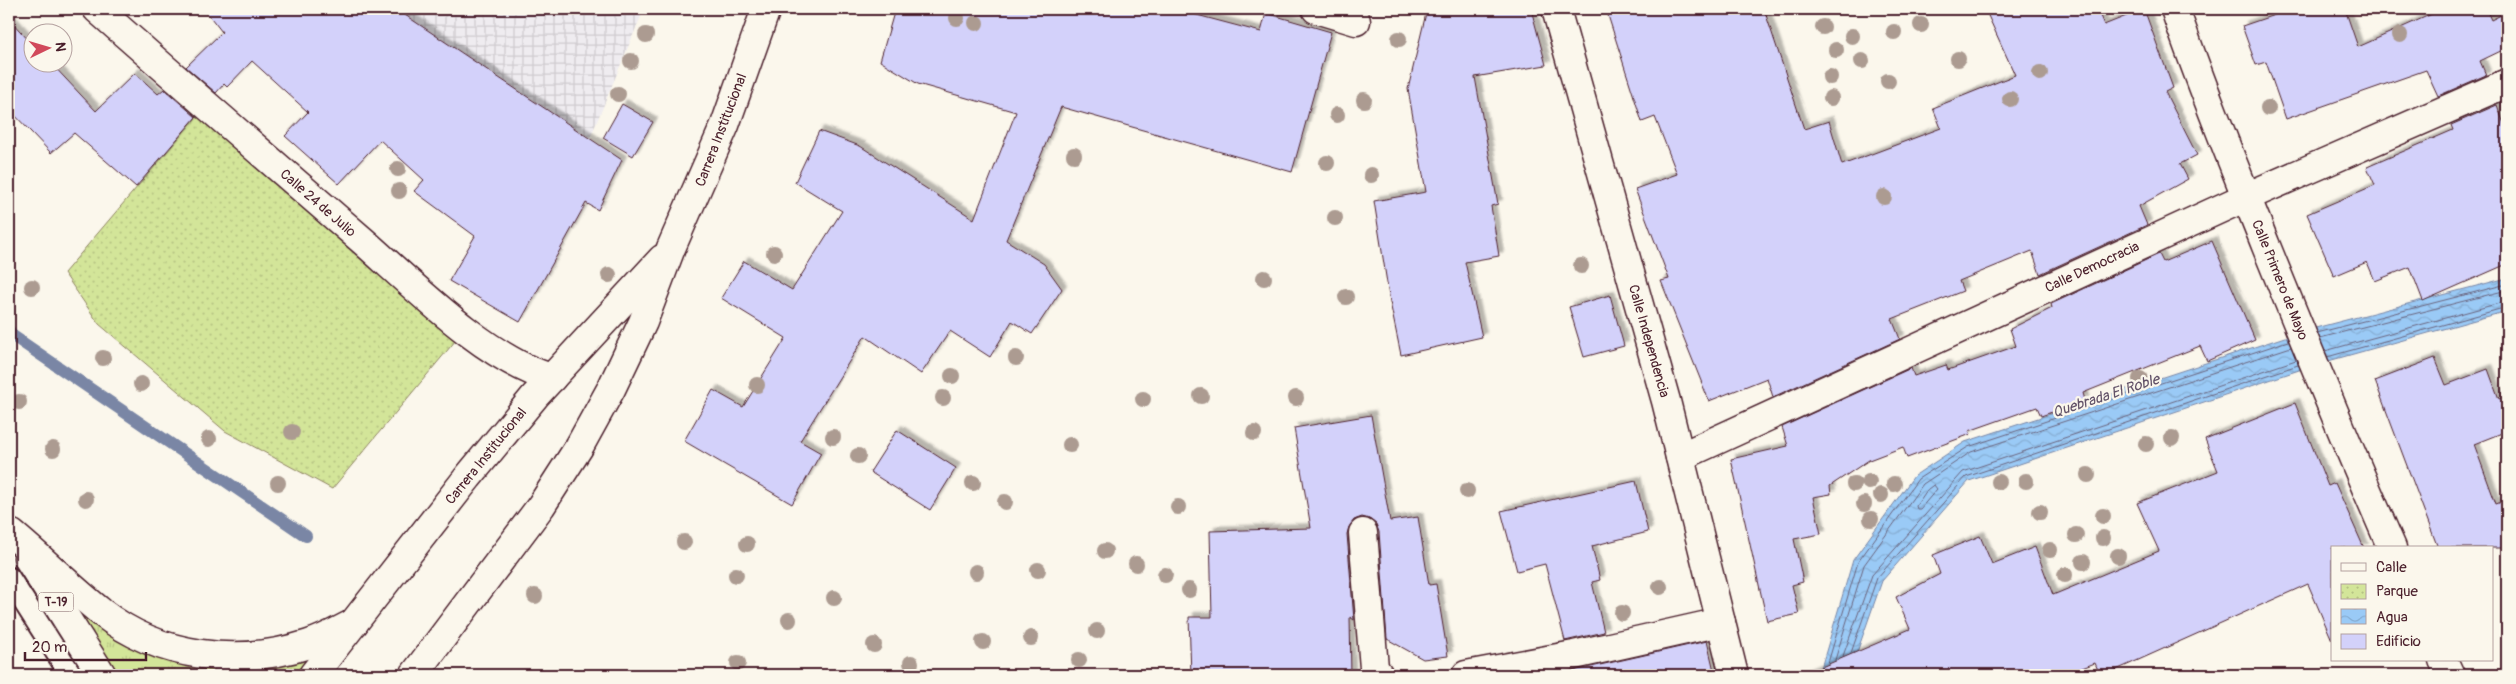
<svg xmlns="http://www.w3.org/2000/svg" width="2516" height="684" viewBox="0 0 2516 684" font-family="Pangolin,sans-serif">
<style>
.industrial{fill:url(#industrial-grid)}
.grass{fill:url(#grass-tufts);stroke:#8e8262}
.park{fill:url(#park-dots);stroke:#8e8262}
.water{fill:url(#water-waves);stroke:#7a86a5}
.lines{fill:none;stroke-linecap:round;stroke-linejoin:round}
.shore{stroke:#6a637c;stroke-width:1}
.stream{stroke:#7a86a5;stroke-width:12}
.building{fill:#d3d1fa;stroke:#4a1f2b;filter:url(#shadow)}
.service-casing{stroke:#4a1f2b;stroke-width:25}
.minor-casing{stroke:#4a1f2b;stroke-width:31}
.trunk-casing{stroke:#4a1f2b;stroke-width:31}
.service{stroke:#fbf7ec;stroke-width:21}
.minor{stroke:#fbf7ec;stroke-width:28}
.trunk{stroke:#fbf7ec;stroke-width:28}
.tree{fill:#ac9b91}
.labels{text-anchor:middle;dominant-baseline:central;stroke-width:4.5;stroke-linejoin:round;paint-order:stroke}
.shield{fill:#fbf7ec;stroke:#7f6065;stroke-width:1}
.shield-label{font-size:12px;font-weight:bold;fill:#4a1f2b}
.street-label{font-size:14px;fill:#4a1f2b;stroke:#fbf7ec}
.water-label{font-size:15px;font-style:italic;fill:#625268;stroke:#fbf7ec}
</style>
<defs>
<pattern id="industrial-grid" width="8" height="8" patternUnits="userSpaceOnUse" patternTransform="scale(1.25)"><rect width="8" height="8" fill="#efecf0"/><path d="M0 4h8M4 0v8" fill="none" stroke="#cecace"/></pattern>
<pattern id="grass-tufts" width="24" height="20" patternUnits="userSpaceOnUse" patternTransform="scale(1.25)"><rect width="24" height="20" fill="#d3e599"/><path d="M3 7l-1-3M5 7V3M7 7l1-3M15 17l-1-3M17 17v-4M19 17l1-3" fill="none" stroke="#b7c484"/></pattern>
<pattern id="park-dots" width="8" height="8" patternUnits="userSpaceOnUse" patternTransform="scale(1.25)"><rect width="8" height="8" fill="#d3e599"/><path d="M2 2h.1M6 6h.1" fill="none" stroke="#b7c484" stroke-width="1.8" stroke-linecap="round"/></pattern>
<pattern id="water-waves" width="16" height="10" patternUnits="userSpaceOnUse" patternTransform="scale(1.25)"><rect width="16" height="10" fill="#9acaf6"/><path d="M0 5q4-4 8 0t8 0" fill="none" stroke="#86add3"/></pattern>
<filter id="shadow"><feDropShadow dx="4.5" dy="-4.5" stdDeviation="1" flood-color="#0004"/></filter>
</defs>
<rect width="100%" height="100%" fill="#fbf7ec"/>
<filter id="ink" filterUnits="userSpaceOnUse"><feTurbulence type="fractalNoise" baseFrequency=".02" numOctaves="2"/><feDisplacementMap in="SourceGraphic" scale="10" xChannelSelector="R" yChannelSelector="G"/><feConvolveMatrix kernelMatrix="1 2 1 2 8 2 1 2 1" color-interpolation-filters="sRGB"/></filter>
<g filter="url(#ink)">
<path class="industrial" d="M396,9H644L590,138Z"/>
<path class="grass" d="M12,534L183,653L310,644L313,675H102Z"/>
<path class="park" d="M206,106L466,328L332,489L225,431L99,324L64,273Z"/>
<path class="water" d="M2507,278V311L2314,365L1969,481L1882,581L1849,675H1819L1853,560L1914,476L1965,442L2300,332Z"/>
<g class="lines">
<g class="shore">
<path d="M2317,333L2507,284"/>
<path d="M2320,338L2507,290"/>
<path d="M2325,351L2507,301"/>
<path d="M2327,357L2507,307"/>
<path d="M1934,485L1937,489L1920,509H1917L1916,506L1927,490Z"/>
<path d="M1851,653L1877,578L1966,477L2298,365"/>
<path d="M1843,656L1872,575L1963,472L2296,360"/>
<path d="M1835,660L1864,565L1923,484L1971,452L2291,347"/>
<path d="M1828,663L1858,562L1918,479L1968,447L2288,341"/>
</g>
<path class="stream" d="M9,330L13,336L306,536"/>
</g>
<g class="building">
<path d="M204,9H396L622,160L598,210L586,203L520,322L449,281L475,236L414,191L424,180L380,140L339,184L285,136L308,112L252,61L227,87L224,84L216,93L186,67L222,32Z"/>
<path d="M895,9H1194L1193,14L1261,32L1266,13L1331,32L1292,172L1061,107L1006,240L1044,264L1062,289L1032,334L1012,321L990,357L950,331L921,374L865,336L800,441L821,453L792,504L684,441L713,390L743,407L786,338L721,298L744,261L792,290L842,211L795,182L819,131L860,146L974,219L1016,112L918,84L880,61Z"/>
<path d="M1427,9H1531L1546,65L1475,77L1498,204L1491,206L1499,256L1465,262L1482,337L1401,355L1390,302L1374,201L1426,192L1408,89Z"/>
<path d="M1606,9H1764L1804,129L1829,121L1842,165L1941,128L1933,108L2015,75L1985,9H2097L2104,25L2144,9L2173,88L2165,92L2197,155L2180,164L2188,179L2139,206L2147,225L2040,274L2032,251L1959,281L1963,291L1892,319L1900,339L1773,397L1767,378L1709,401L1661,281L1669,279L1635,189L1677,174L1655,117L1642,122Z"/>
<path d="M2292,9H2345L2358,47L2443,9H2486L2491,20L2507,12V48L2480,61L2486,75L2438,96L2426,70L2286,119L2266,62L2256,65L2242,26Z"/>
<path d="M9,19L32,44V62H50L96,111L135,73L158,94L164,89L196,117L136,187L74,133L51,153L9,109Z"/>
<path d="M622,104L653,122L633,156L603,138Z"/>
<path d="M2497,105L2507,132V264L2423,301L2410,267L2375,281L2367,262L2334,276L2307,214L2375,185L2367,167L2453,130L2451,125Z"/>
<path d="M2212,241L2255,340L2207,361L2200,346L2083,393L2085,400L2041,416L2037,407L1969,431L1971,434L1907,458L1903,447L1869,460L1830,486L1831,494L1813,497L1821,534L1794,539L1803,582L1792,585L1799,614L1767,621L1731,459L1788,446L1782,427L1911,368L1914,376L1946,365L1948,370L2016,346L2010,329L2052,308L2051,304L2159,254L2163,262Z"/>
<path d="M1610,295L1624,346L1584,357L1569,307Z"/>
<path d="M2435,358L2446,385L2488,369L2499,399L2507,396V431L2474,444L2496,504L2507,500V548H2438L2375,381Z"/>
<path d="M2295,403L2328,486L2335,483L2364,548H2332V640L2308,584L2105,675H2100L2095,663L2064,675H1803L1910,629L1896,597L1940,574L1933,555L1980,536L1992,564L2035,547L2053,595L2159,551L2137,503L2218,471L2205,439Z"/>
<path d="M1371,415L1390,521L1418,517L1429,585L1436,584L1448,656L1423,659L1387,639L1379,532L1376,524L1369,519L1362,517L1354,520L1349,527L1347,534L1354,620L1350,617L1351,675H1191L1189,617H1212L1210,531L1311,528L1294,428Z"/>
<path d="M897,430L956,468L930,510L870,472Z"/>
<path d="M1636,481L1648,532L1592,546L1600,580L1592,582L1604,632L1565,641L1545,564L1517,571L1501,511Z"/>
<path d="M1707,641L1715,675H1574L1573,671Z"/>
</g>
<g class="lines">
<g class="service-casing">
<path id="service" d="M9,578L71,675"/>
</g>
<g class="minor-casing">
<g id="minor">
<path d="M97,9C185,87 274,164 363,241C413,285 488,361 552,378"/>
<path d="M1316,9L1356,21"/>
<path d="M1556,9L1666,401L1734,675"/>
<path d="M2175,9C2202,89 2235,168 2266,246C2307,347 2348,448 2392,548"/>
<path d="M1680,457L2246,197L2507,83"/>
<path d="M1363,533L1374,668L1379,675"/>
<path d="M2443,660L2450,675"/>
<path d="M313,675L468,477L535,396L662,259"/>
<path d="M414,675L541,506L579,447L611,389L643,322L671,248L725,125L766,9"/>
<path d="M1466,675L1574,655L1721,622"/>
</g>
</g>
<g class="trunk-casing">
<g id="trunk">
<path d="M12,534C42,559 70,587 101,612C160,658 238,667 309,644C325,639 340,630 354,623"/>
<path d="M28,558L102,675"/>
</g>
</g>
<use href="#service" class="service"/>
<use href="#minor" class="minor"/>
<use href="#trunk" class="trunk"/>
</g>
<g class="tree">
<circle cx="957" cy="18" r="8"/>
<circle cx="976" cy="23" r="8"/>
<circle cx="1921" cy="25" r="8"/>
<circle cx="1823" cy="27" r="8"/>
<circle cx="1894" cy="32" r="8"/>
<circle cx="646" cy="35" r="8"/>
<circle cx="2400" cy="35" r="8"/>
<circle cx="1852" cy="36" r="8"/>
<circle cx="1399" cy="39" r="8"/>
<circle cx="1836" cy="50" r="8"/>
<circle cx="1958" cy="59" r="8"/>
<circle cx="631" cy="61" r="8"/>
<circle cx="1862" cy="61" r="8"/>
<circle cx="2040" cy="73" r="8"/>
<circle cx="1830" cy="77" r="8"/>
<circle cx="1888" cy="81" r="8"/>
<circle cx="618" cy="94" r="8"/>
<circle cx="1831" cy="98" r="8"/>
<circle cx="2010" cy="99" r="8"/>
<circle cx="1364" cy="100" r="8"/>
<circle cx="2268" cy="108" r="8"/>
<circle cx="1337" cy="115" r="8"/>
<circle cx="1074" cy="155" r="8"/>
<circle cx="1327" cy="163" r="8"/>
<circle cx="398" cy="169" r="8"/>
<circle cx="1371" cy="175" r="8"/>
<circle cx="399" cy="191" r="8"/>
<circle cx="1884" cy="197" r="8"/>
<circle cx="1335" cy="218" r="8"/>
<circle cx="774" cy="253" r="8"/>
<circle cx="1581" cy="266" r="8"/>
<circle cx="609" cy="275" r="8"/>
<circle cx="1264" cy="278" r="8"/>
<circle cx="32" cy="287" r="8"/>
<circle cx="1346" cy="297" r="8"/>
<circle cx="103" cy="358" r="8"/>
<circle cx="1016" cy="358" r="8"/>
<circle cx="952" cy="376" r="8"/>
<circle cx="2140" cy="379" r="8"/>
<circle cx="141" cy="384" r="8"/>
<circle cx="757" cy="385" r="8"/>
<circle cx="1201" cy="396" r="8"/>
<circle cx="943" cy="398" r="8"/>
<circle cx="1296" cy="398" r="8"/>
<circle cx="1143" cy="399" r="8"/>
<circle cx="19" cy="402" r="8"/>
<circle cx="292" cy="432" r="8"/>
<circle cx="1254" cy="433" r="8"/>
<circle cx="833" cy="437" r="8"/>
<circle cx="2172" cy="438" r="8"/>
<circle cx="209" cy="439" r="8"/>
<circle cx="2146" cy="444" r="8"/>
<circle cx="1070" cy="445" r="8"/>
<circle cx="53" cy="449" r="8"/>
<circle cx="858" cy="456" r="8"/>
<circle cx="2088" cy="475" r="8"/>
<circle cx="2026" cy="481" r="8"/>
<circle cx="1869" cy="482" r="8"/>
<circle cx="1999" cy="482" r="8"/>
<circle cx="278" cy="483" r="8"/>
<circle cx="973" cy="483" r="8"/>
<circle cx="1854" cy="484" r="8"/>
<circle cx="1894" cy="484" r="8"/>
<circle cx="1467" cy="491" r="8"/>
<circle cx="1881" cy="495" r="8"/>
<circle cx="86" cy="499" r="8"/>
<circle cx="1005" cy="502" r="8"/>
<circle cx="1864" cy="504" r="8"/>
<circle cx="1178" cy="507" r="8"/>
<circle cx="2040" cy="512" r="8"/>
<circle cx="2103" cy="516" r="8"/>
<circle cx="1871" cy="519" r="8"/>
<circle cx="2076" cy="535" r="8"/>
<circle cx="2103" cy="538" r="8"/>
<circle cx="684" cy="542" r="8"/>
<circle cx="747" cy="544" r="8"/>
<circle cx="2050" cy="550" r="8"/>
<circle cx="1105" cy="551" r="8"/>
<circle cx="2118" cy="556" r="8"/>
<circle cx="2083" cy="562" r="8"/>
<circle cx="1136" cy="564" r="8"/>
<circle cx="1038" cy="570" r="8"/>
<circle cx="976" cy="572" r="8"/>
<circle cx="736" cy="575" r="8"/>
<circle cx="1165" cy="575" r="8"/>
<circle cx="2065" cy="575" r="8"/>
<circle cx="1660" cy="587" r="8"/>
<circle cx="1189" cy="590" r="8"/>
<circle cx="535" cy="596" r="8"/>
<circle cx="834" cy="598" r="8"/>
<circle cx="1622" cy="613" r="8"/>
<circle cx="789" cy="620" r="8"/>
<circle cx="1097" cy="631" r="8"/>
<circle cx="1031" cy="638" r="8"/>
<circle cx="983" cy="642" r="8"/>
<circle cx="874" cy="645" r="8"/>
<circle cx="1079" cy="660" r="8"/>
<circle cx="738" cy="663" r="8"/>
<circle cx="911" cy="663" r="8"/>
</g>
</g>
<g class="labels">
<rect class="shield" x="38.5" y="592.5" width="35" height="19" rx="4"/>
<g class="shield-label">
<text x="56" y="602">T-19</text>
</g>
<g class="street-label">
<text transform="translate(721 130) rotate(-69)">Carrera Institucional</text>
<text transform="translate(318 203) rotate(41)">Calle 24 de Julio</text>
<text transform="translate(2092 267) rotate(-25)">Calle Democracia</text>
<text transform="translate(2280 280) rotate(68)">Calle Primero de Mayo</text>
<text transform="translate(1649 341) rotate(74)">Calle Independencia</text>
<text transform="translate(486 456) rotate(-51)">Carrera Institucional</text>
</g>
<g class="water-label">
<text transform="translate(2106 396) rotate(-18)">Quebrada El Roble</text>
</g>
</g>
<rect width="2516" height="684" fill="none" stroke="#fbf7ec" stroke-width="30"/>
<rect x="15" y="15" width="2486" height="654" fill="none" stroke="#4a1f2b" stroke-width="2" filter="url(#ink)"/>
<rect x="2331" y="546" width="162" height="115" fill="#fbf7ec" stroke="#b4a19f"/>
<rect x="2341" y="563" width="25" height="8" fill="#fbf7ec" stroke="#b4a19f"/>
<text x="2376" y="572" font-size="15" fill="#4a1f2b">Calle</text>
<rect x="2341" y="584" width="25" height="15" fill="url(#park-dots)" stroke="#b4a19f"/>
<text x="2376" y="596" font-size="15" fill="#4a1f2b">Parque</text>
<rect x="2341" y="609" width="25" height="15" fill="url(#water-waves)" stroke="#b4a19f"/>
<text x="2376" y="622" font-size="15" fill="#4a1f2b">Agua</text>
<rect x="2341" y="634" width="25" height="15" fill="#d3d1fa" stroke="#b4a19f"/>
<text x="2376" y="646" font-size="15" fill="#4a1f2b">Edificio</text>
<g transform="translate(48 48) rotate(85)"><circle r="24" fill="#fbf7ec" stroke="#b4a19f"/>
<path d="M0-4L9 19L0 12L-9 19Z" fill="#d1495b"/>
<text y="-8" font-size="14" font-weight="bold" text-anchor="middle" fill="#4a1f2b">N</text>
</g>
<path d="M25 652v8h121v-8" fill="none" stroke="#4a1f2b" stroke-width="2.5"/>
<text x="32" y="652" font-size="15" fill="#4a1f2b" stroke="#fbf7ec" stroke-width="4" paint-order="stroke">20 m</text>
</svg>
